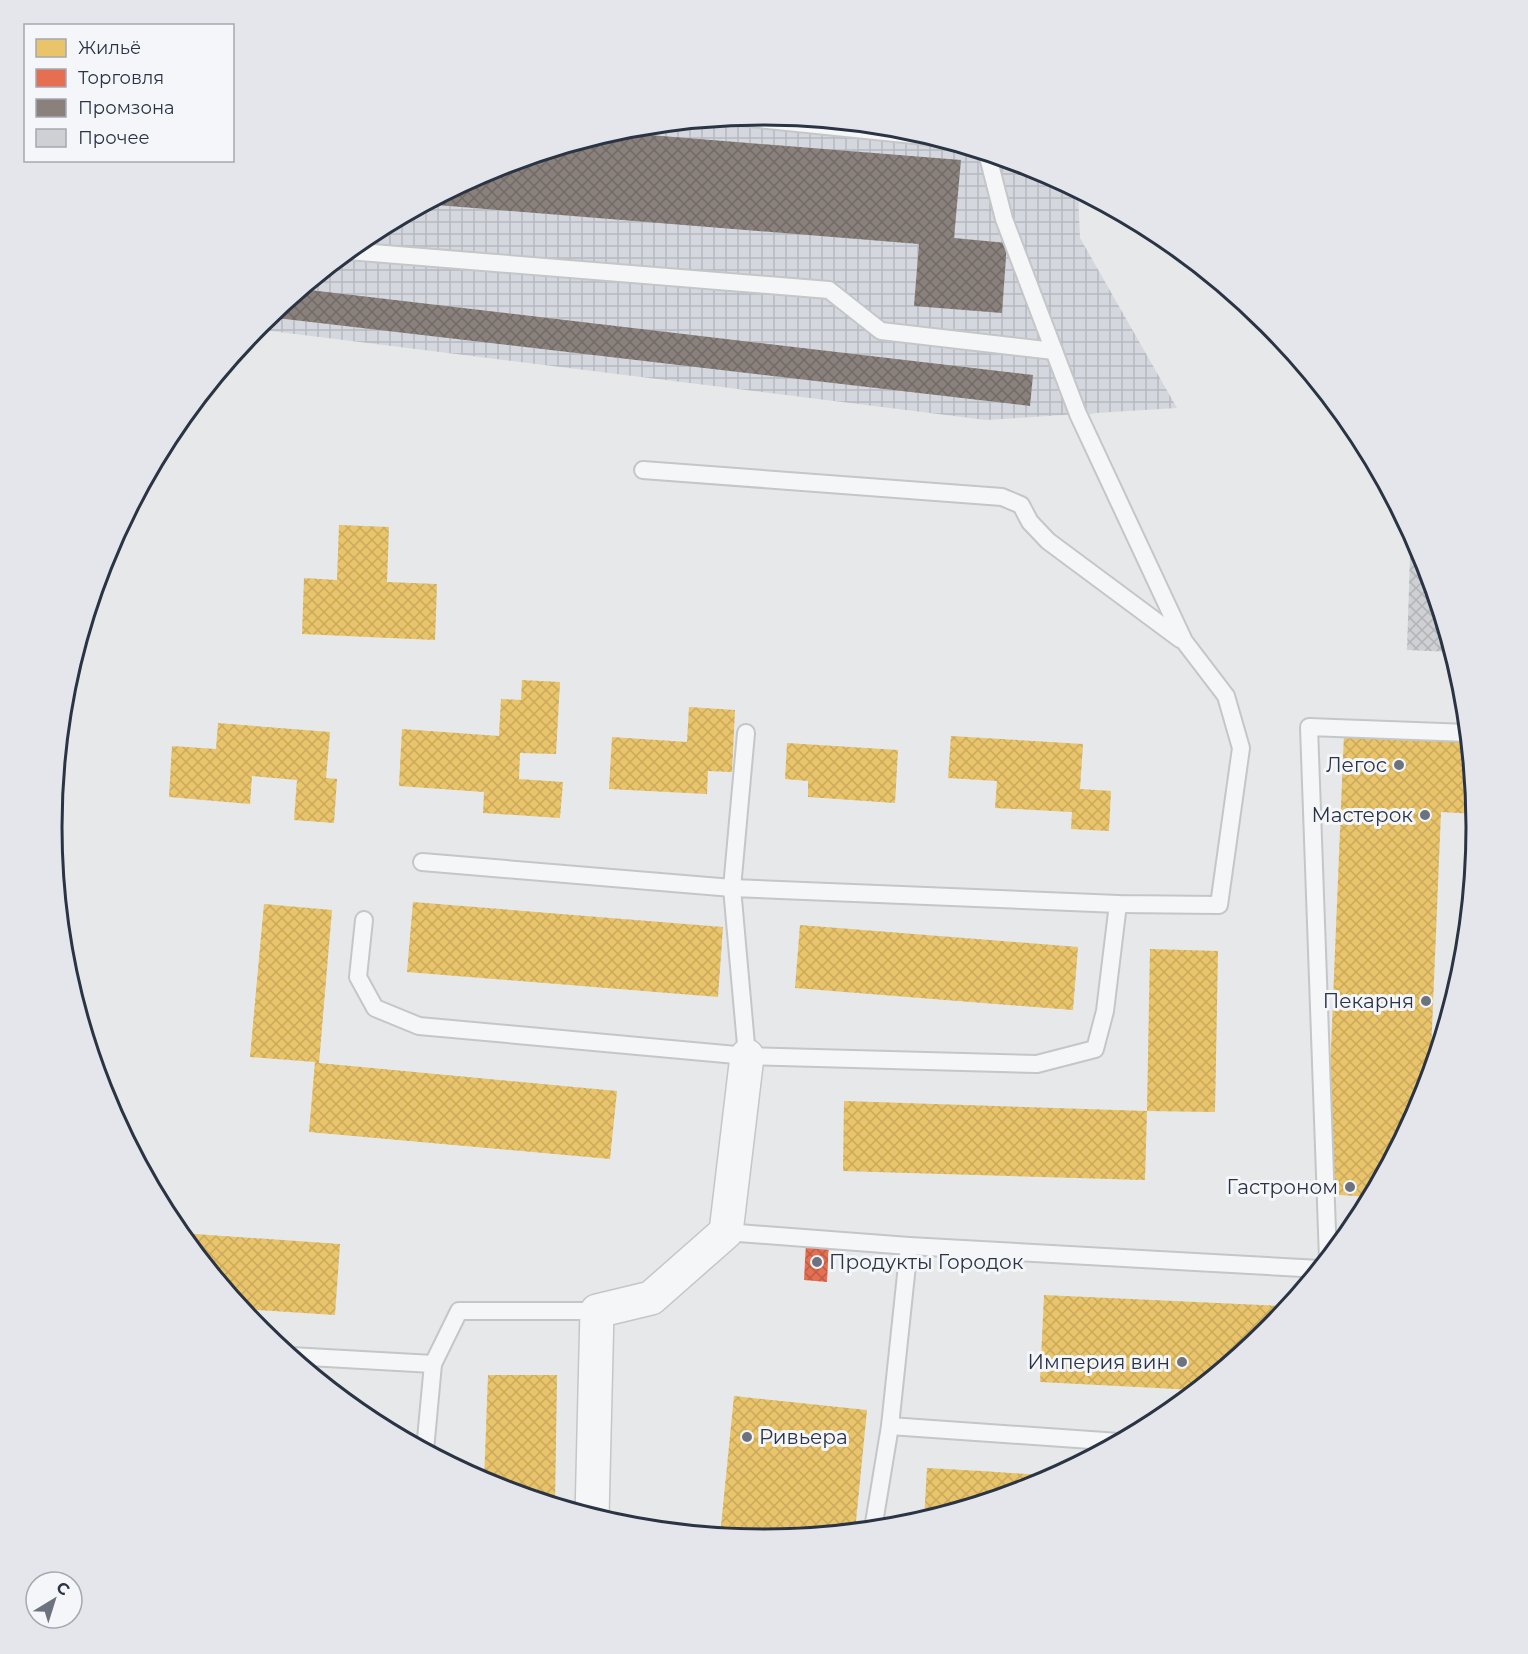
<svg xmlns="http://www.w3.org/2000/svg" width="1528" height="1654" viewBox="0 0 1528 1654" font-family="Montserrat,sans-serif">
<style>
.industrial{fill:url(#industrial-grid)}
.homes{fill:url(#homes-cross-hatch)}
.shops{fill:url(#shops-cross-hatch)}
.industry{fill:url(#industry-cross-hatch)}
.building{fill:url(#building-cross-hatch)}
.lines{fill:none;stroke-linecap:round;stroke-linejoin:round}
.lane-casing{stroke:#c4c6c8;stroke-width:20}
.street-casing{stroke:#c4c6c8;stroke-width:36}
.lane{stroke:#f5f6f7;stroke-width:16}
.street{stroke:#f5f6f7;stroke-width:33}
.poi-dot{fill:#6c737f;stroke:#f4f6f9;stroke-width:2}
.labels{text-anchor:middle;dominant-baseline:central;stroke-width:6;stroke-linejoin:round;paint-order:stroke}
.poi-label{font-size:20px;fill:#2b3445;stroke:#f4f6f9;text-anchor:end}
.rim{fill:none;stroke:#2b3445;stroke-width:3}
</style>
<defs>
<pattern id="industrial-grid" width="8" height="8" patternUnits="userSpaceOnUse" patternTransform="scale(1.5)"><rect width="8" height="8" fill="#d4d7dd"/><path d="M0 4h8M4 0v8" fill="none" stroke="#b6b9bf"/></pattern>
<pattern id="homes-cross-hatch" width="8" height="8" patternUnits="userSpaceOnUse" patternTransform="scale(1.5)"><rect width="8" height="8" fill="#e9c46a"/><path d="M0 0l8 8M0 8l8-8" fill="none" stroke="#c8a95d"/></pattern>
<pattern id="shops-cross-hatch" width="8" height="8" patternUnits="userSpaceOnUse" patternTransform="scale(1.5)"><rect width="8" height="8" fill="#e76f51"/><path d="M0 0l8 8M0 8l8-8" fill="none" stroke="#bb5c45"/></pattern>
<pattern id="industry-cross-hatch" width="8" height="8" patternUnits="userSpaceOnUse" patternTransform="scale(1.5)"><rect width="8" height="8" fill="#8a817c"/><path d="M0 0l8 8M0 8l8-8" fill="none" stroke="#716a67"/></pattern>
<pattern id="building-cross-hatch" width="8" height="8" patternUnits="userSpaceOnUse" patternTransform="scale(1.5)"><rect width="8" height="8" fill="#ced0d3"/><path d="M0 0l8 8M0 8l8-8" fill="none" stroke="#b1b3b6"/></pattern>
</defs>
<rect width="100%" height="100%" fill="#e6e8ea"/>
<path class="industrial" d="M764,114L903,128L1037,168L1078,190L1080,238L1177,408L986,420L255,329L368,234L491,168L625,128Z"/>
<g class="homes">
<path d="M339,525L389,527L387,582L437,584L435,640L302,634L304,578L337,580Z"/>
<path d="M522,680L560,682L556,754L520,753L519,779L563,782L560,818L483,813L484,792L399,786L402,729L499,736L501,699L521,700Z"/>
<path d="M689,707L735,710L732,772L708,771L707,794L609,789L612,737L687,742Z"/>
<path d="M218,723L330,732L326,778L337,779L334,823L294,820L297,780L252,776L250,804L169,797L172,746L216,749Z"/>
<path d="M1344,734L1468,740L1476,814L1441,812L1430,1077L1423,1100L1371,1197L1325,1194Z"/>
<path d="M951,736L1083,744L1080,789L1111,791L1109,831L1071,829L1072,812L995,808L997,781L948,778Z"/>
<path d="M787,743L898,750L895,803L808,797V781L785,779Z"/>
<path d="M413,902L723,927L718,997L407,972Z"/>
<path d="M264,904L332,910L319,1063L617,1091L610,1159L309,1132L315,1062L250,1057Z"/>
<path d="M800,925L1078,947L1073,1010L795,988Z"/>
<path d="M1150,949L1218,951L1215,1112L1147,1111Z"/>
<path d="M844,1101L1147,1111L1145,1180L843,1171Z"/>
<path d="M180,1233L340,1244L335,1315L242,1309Z"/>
<path d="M1044,1295L1282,1306V1314L1268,1331L1196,1390L1040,1382Z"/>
<path d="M488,1375H557L555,1505L484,1482Z"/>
<path d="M734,1396L867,1410L855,1531L764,1540L720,1536Z"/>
<path d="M927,1468L982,1471L1056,1476L1037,1486L924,1520Z"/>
</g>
<path class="shops" d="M806,1243L829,1244L827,1282L804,1280Z"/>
<g class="industry">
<path d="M612,132L961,160L954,238L1007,243L1002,313L914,306L919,244L425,204L491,168Z"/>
<path d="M301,289L1033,375L1030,406L268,317Z"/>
</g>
<path class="building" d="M1410,557L1424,558L1452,652L1407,650Z"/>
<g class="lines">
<g class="lane-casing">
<g id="lane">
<path d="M739,117L934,137"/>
<path d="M348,251L829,290L881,331L1054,351"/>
<path d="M643,470L1002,497L1021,505L1030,522L1048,541L1180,639"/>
<path d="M746,733L732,888L747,1056"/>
<path d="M422,862L732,888L1118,904L1219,905L1241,748L1226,696L1184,641L1078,414L1004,219L987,153"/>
<path d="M364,920L358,977L375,1008L419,1026L747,1056L1037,1064L1095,1049L1105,1011L1118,904"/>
<path d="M726,1232L909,1246L1320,1269"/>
<path d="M1328,1259L1309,727L1468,733"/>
<path d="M291,1356L433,1364"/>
<path d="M890,1426L1119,1442"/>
<path d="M425,1450L433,1364L459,1311H597"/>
<path d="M873,1529L890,1426L909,1246"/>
</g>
</g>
<g class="street-casing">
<path id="street" d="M592,1516L597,1311L651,1298L726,1232L747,1056"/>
</g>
<use href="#lane" class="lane"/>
<use href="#street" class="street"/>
</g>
<g class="poi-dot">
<circle cx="1399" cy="765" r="6"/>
<circle cx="1425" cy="815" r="6"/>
<circle cx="1426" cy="1001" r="6"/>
<circle cx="1350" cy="1187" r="6"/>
<circle cx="817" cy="1262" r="6"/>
<circle cx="1182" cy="1362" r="6"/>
<circle cx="747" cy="1437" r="6"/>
</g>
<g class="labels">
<g class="poi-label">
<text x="1387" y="765">Легос</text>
<text x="1413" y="815">Мастерок</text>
<text x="1414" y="1001">Пекарня</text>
<text x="1338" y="1187">Гастроном</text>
<text x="829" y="1262" text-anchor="start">Продукты Городок</text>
<text x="1170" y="1362">Империя вин</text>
<text x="759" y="1437" text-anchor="start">Ривьера</text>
</g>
</g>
<path d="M0 0H1528V1654H0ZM62 827a702 702 0 1 1 1404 0a702 702 0 1 1-1404 0Z" fill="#e4e6eb" fill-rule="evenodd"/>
<path class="rim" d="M62 827a702 702 0 1 1 1404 0a702 702 0 1 1-1404 0Z"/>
<rect x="24" y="24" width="210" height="138" fill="#f4f6f9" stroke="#a4a8b1" stroke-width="1.5"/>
<rect x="36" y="39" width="30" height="18" fill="#e9c46a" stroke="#a4a8b1" stroke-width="1.5"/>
<text x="78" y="54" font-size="18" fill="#2b3445">Жильё</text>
<rect x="36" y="69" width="30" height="18" fill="#e76f51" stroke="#a4a8b1" stroke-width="1.5"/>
<text x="78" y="84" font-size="18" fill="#2b3445">Торговля</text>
<rect x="36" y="99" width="30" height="18" fill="#8a817c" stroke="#a4a8b1" stroke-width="1.5"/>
<text x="78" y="114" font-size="18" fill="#2b3445">Промзона</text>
<rect x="36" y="129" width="30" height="18" fill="#ced0d3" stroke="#a4a8b1" stroke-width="1.5"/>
<text x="78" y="144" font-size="18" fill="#2b3445">Прочее</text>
<g transform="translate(54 1600) rotate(38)"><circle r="28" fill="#f4f6f9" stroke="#a4a8b1" stroke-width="1.5"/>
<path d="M0-4.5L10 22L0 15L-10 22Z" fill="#6c737f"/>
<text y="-9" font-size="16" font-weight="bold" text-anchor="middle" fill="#2b3445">С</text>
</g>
</svg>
